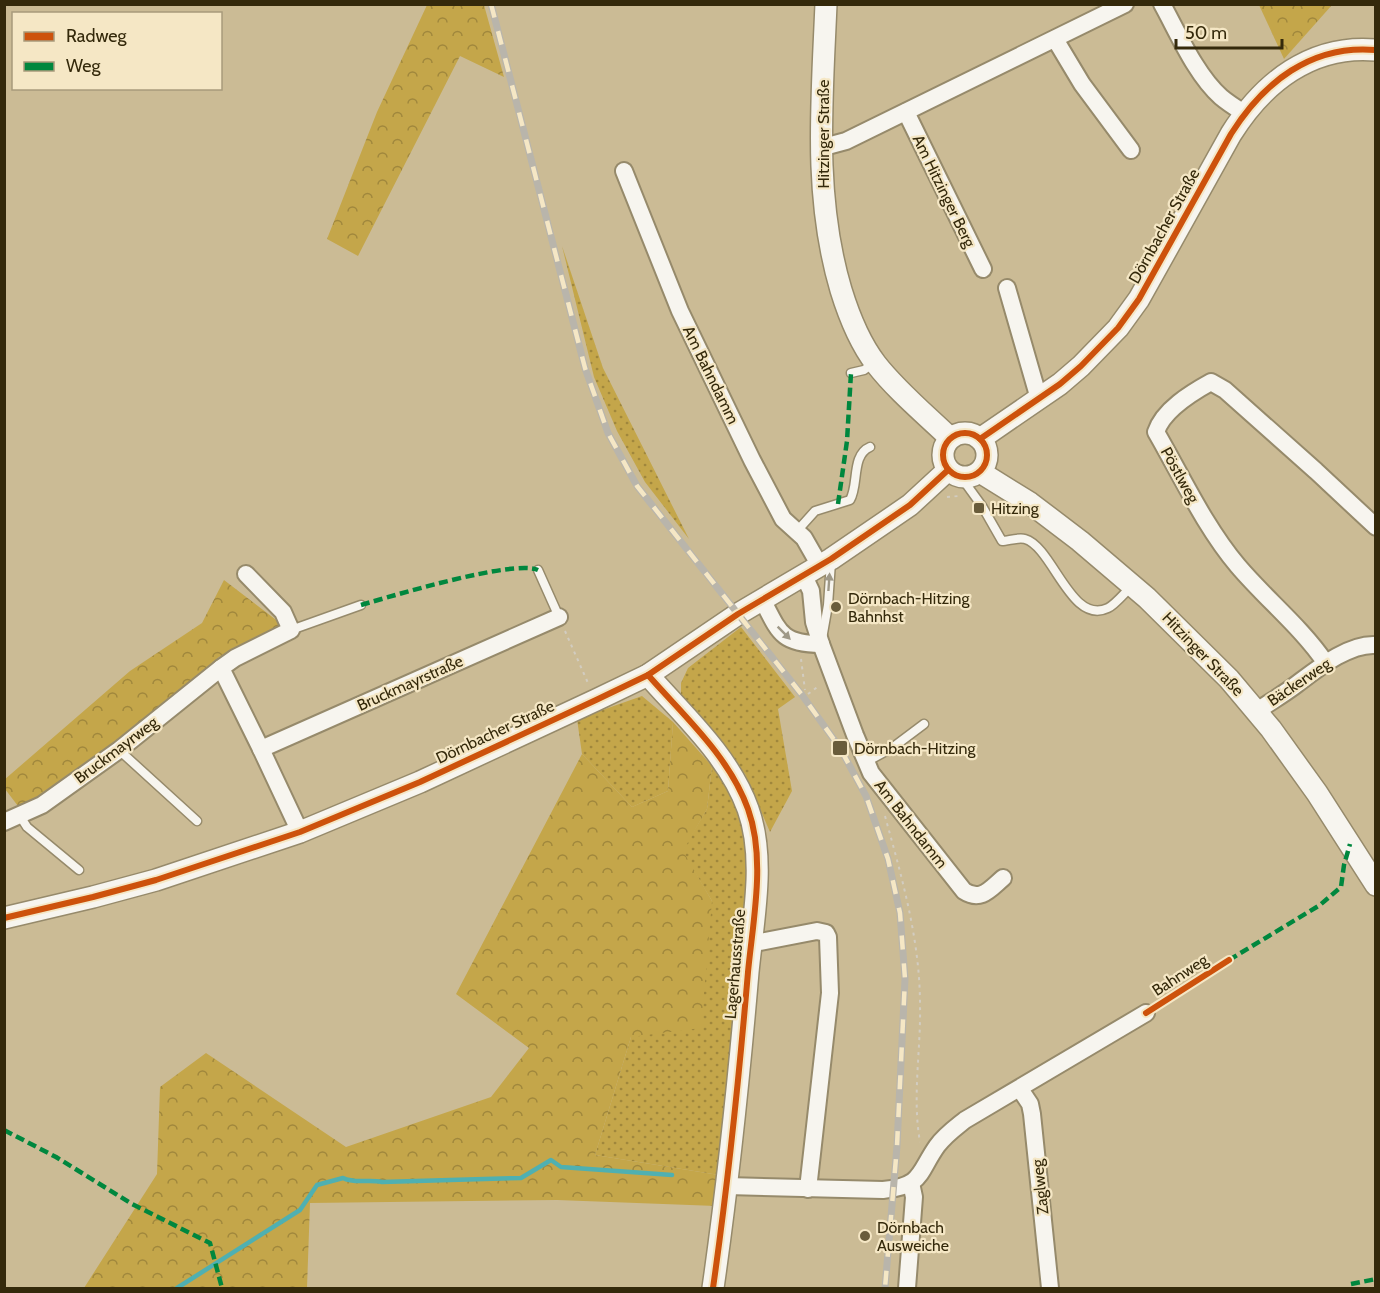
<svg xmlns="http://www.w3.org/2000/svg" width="1380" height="1293" viewBox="0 0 1380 1293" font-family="Cabin,sans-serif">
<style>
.grass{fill:url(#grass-dots)}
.forest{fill:url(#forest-crowns)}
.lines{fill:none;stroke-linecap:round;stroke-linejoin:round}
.stream{stroke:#4fb0b1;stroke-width:4.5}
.service-casing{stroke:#968a6b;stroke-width:11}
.minor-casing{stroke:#968a6b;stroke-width:20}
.tertiary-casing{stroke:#968a6b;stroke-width:24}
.path{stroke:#d2ccc0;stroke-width:2;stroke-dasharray:3 4.5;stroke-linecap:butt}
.service{stroke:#f7f5ef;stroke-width:8}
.minor{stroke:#f7f5ef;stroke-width:16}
.tertiary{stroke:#f7f5ef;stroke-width:21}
.rail-casing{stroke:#b9b5ab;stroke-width:7}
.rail{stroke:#f5e7c5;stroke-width:4.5;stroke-dasharray:14;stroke-linecap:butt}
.quiet{stroke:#00873e;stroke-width:4.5;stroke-dasharray:9 4.5;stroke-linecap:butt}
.cycleway-casing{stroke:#f5e7c5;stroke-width:10}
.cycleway{stroke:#cd520c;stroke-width:6}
.oneway{fill:#9f9988}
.poi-dot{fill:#695c3b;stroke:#f5e7c5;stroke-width:2}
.labels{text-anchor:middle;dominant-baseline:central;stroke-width:4.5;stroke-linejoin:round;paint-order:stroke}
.street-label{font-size:16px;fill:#34290b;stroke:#f5e7c5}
.poi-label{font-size:16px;fill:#34290b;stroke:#f5e7c5;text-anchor:start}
</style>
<defs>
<pattern id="grass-dots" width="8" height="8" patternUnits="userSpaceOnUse" patternTransform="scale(1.5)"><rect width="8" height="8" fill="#c4a64a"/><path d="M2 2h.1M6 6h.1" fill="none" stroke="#a0873c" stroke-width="1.8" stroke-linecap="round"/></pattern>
<pattern id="forest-crowns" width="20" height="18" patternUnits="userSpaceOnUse" patternTransform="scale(1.5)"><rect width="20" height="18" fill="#c4a64a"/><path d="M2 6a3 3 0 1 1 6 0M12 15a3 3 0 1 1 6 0" fill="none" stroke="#a0873c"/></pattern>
</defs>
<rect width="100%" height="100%" fill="#cbbb95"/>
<g class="grass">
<path d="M562,246L603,368L689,539L645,482L617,431L594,377Z"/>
<path d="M741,627L795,697L778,709L792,791L770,832L745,774L681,695V683L688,668Z"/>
<path d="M642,696L673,722L668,791L632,807L582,754L577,719Z"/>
<path d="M712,766L738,804L748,841V885L719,1175L595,1155L631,1037L712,901L682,851L707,809Z"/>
</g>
<g class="forest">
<path d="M427,5H484L504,77L460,56L358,256L327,239L377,112Z"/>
<path d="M1259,5H1332L1284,59Z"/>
<path d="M224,580L284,626L219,657L101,758L21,810L5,789L4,780L130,671L202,623Z"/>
<path d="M673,722L712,766L707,809L683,851L712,901L701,1028L631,1037L595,1155L719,1175L716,1206L557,1200L310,1203L307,1288H84L157,1174L160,1087L206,1053L346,1147L491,1097L529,1048L456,994L582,754L632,807L668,791Z"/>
</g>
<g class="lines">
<path class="stream" d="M177,1288L300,1210L317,1185L343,1178C354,1184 369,1179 382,1182L521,1178L551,1160L561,1167L672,1175"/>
<g class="service-casing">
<g id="service">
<path d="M851,373L864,370L875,362"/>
<path d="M961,477L982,506L1002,541C1008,541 1018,537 1025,539C1053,547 1071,626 1108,608C1116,604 1125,592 1132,586"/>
<path d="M797,531L815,511L850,500C859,485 851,455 870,447"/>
<path d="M538,570L559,617"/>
<path d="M291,630L361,605"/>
<path d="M822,639L828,605L831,562"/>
<path d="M119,750L197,821"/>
<path d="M866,762L892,748L924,724"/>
<path d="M20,816L27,827L79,870"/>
</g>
</g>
<g class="minor-casing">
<g id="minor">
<path d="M1162,4C1178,33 1196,75 1221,97C1228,103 1236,108 1244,113"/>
<path d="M1055,39L1082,84L1131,150"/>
<path d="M906,112L983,269"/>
<path d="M820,148L846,141L1125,4"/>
<path d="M624,171L680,311L752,460L783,519L804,538L820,566"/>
<path d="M1007,288L1039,399"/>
<path d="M246,574L283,612L291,630L235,658L221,668L261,749"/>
<path d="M804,576L811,591L814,622L821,644L855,735L871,773L964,891C981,902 990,889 1003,878"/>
<path d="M762,599C779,632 781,644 821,644"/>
<path d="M1325,662C1301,627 1266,599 1238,566C1205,527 1182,477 1156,432C1163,410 1191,393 1211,382L1225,390L1316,471L1376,527"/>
<path d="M1257,711C1270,702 1284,694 1297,684C1317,669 1349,643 1376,645"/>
<path d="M4,822L42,805L119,750L221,668"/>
<path d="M300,832L261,749L559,617"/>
<path d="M751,941L760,942L817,931L826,933L828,937L830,993L808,1189"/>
<path d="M1020,1089L1030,1104L1032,1114L1050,1288"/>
<path d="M727,1186L883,1190C923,1186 918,1173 937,1146C945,1135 955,1128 965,1120L1146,1013"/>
<path d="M907,1288L914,1197L911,1183"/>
</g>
</g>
<g class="tertiary-casing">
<g id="tertiary">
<path d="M826,4C822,101 813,196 841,290C849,316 859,342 876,364C897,391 925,414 950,438"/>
<circle cx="965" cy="455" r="22"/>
<path d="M980,439L1060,384L1081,366L1118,328L1139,299L1231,134C1263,83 1311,44 1376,50"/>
<path d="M980,472L1030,503L1080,541L1147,598L1229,679L1271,729L1317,793L1376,885"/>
<path d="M648,675C684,716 729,756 748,809C766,859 753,920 748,972C739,1078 728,1183 713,1288"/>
<path d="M4,918L93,897L156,880L300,832L420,782L596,700L648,675L738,614L831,559L910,505L948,470"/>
</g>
</g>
<g class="path">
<path d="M947,497L959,496"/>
<path d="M565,631L588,683"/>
<path d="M801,659L805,690"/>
<path d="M808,694L820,685"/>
<path d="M885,816C902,878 920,940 920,1005C921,1050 912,1097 920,1142"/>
</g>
<use href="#service" class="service"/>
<use href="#minor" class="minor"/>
<use href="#tertiary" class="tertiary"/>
<g class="rail-casing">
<path id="rail" d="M491,4L585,368L608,433L637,486L802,695L840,748L866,796L888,859L900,913L905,979L897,1146L885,1288"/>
</g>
<use href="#rail" class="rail"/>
<g class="quiet">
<path d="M838,504L847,441L851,373"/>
<path d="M361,605C392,596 514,559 538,570"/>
<path d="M1229,960L1320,905L1341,887L1344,865L1350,844"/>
<path d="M4,1130L56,1157L132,1204L210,1243L222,1288"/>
<path d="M1351,1284L1376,1279"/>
</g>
<g class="cycleway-casing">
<g id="cycleway">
<circle cx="965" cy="455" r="22"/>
<path d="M980,439L1060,384L1081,366L1118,328L1139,299L1231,134C1263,83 1311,44 1376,50"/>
<path d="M648,675C684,716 729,756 748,809C766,859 753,920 748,972C739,1078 728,1183 713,1288"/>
<path d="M4,918L93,897L156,880L300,832L420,782L596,700L648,675L738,614L831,559L910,505L948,470"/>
<path d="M1146,1013L1229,960"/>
</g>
</g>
<use href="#cycleway" class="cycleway"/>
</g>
<defs><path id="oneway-solid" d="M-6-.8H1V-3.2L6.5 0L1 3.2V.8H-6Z" transform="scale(1.5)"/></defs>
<g class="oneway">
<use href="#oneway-solid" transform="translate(829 582) rotate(-86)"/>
<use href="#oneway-solid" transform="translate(784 633) rotate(45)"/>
</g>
<g class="poi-dot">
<rect x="973" y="502" width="12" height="12" rx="3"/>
<circle cx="836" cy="607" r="6"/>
<rect x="832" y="740" width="16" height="16" rx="3"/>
<circle cx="865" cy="1236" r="6"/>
</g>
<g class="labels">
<g class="street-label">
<text transform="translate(823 134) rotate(-90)">Hitzinger Straße</text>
<text transform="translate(944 191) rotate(64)">Am Hitzinger Berg</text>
<text transform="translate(1164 226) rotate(-61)">Dörnbacher Straße</text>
<text transform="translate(711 375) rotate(64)">Am Bahndamm</text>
<text transform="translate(1180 475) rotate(61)">Pöstlweg</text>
<text transform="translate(1203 654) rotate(46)">Hitzinger Straße</text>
<text transform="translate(1299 682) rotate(-34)">Bäckerweg</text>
<text transform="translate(410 683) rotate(-24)">Bruckmayrstraße</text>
<text transform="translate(495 732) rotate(-25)">Dörnbacher Straße</text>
<text transform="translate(116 750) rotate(-37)">Bruckmayrweg</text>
<text transform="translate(911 824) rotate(52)">Am Bahndamm</text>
<text transform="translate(735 964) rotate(-85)">Lagerhausstraße</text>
<text transform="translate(1180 975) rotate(-33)">Bahnweg</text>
<text transform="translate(1040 1187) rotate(-96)">Zaglweg</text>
</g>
<g class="poi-label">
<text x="991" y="508">Hitzing</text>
<text x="848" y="598">Dörnbach-Hitzing<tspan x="848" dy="18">Bahnhst</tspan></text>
<text x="854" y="748">Dörnbach-Hitzing</text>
<text x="877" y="1227">Dörnbach<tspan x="877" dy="18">Ausweiche</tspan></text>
</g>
</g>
<rect width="1380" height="1293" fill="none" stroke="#34290b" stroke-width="12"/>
<rect x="12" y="12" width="210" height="78" fill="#f5e7c5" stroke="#a89b7b" stroke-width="1.5"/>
<rect x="24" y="32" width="30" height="9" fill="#cd520c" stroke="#a89b7b" stroke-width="1.5"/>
<text x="66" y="42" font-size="18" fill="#34290b">Radweg</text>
<rect x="24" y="62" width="30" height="9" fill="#00873e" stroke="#a89b7b" stroke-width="1.5"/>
<text x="66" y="72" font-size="18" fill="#34290b">Weg</text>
<path d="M1176 39v9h106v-9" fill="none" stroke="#34290b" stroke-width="3"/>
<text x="1185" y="39" font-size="18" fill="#34290b" stroke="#f5e7c5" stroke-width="4.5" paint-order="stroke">50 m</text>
</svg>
